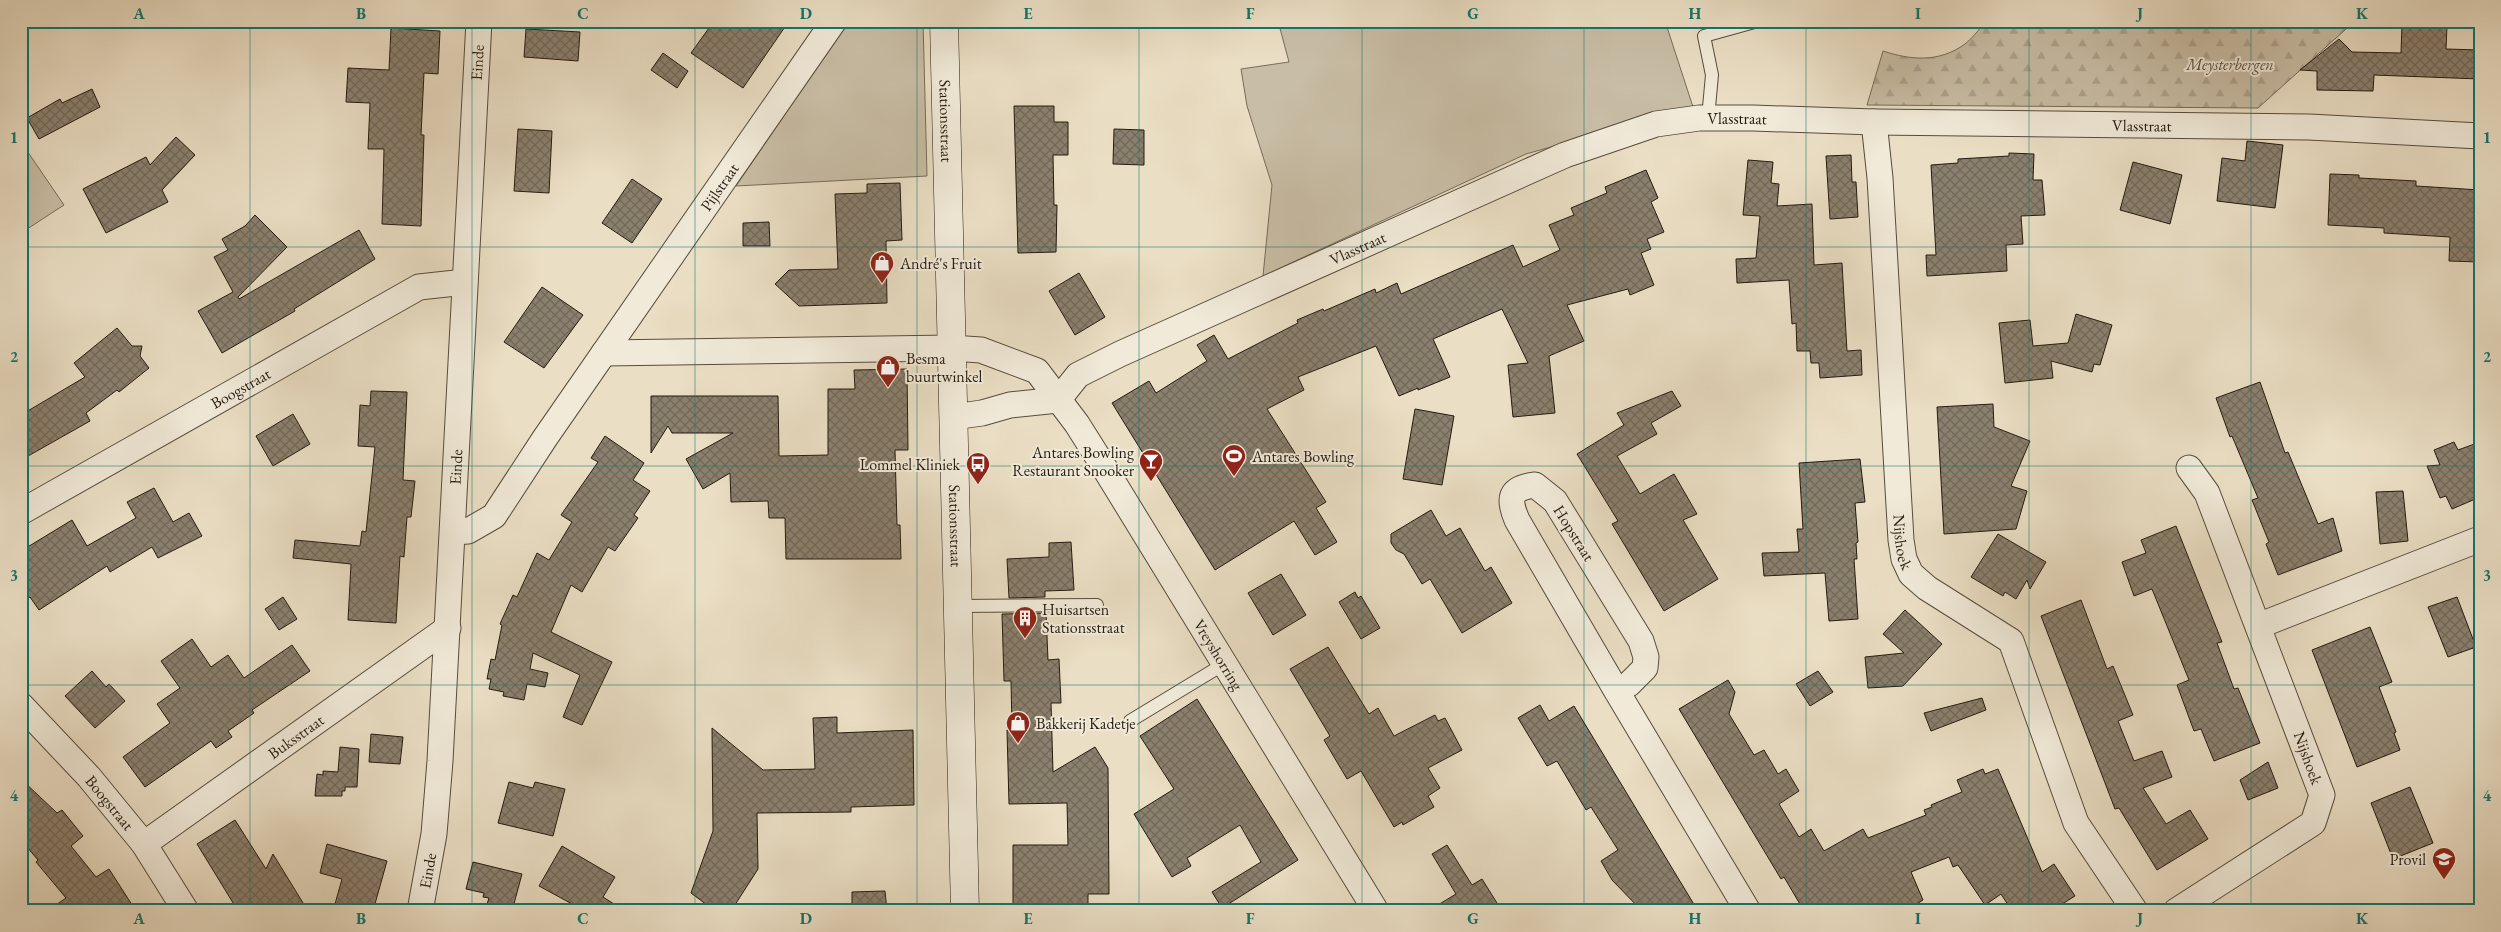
<svg xmlns="http://www.w3.org/2000/svg" width="2501" height="932" viewBox="0 0 2501 932" font-family="'EB Garamond',serif">
<style>
.green{fill:#c8bda5;stroke:#766c5a}
.forest{fill:url(#forest-firs);stroke:#766c5a}
.building{fill:url(#building-cross-hatch);stroke:#241b10}
.lines{fill:none;stroke-linecap:round;stroke-linejoin:round}
.lane-casing{stroke:#564c3d;stroke-width:14}
.street-casing{stroke:#564c3d;stroke-width:27}
.secondary-casing{stroke:#241b10;stroke-width:29}
.lane{stroke:#f1ead9;stroke-width:12}
.street{stroke:#f1ead9;stroke-width:25}
.secondary{stroke:#f1ead9;stroke-width:28}
.grid{fill:none;stroke:#0f766e;stroke-width:1;stroke-opacity:0.55}
.labels{text-anchor:middle;dominant-baseline:central;stroke-width:4;stroke-linejoin:round;paint-order:stroke}
.street-label{font-size:16px;fill:#241b10;stroke:#f1ead9}
.park-label{font-size:16px;font-style:italic;fill:#554c3d;stroke:#f1ead9}
.poi-label{font-size:16px;fill:#241b10;stroke:#f1ead9;text-anchor:start}
.neatline{fill:none;stroke:#0f766e;stroke-width:2}
.grid-label{font-size:16px;text-anchor:middle;font-weight:bold;fill:#0f766e}
</style>
<defs>
<pattern id="forest-firs" width="22" height="20" patternUnits="userSpaceOnUse" patternTransform="scale(1.25)"><rect width="22" height="20" fill="#c8bda5"/><path d="M5 1l3.5 6h-7zM16 11l3.5 6h-7z" fill="#aca28d"/></pattern>
<pattern id="building-cross-hatch" width="8" height="8" patternUnits="userSpaceOnUse" patternTransform="scale(1.25)"><rect width="8" height="8" fill="#8b806e"/><path d="M0 0l8 8M0 8l8-8" fill="none" stroke="#716859"/></pattern>
</defs>
<rect width="100%" height="100%" fill="#eadec4"/>
<filter id="stains"><feTurbulence type="fractalNoise" baseFrequency=".004" numOctaves="4"/><feColorMatrix values="0 0 0 0 .2 0 0 0 0 .09 0 0 0 0 .02 0 0 0 .5 -.17"/></filter>
<radialGradient id="worn" r=".72"><stop offset=".6" stop-color="#630" stop-opacity="0"/><stop offset="1" stop-color="#630" stop-opacity=".3"/></radialGradient>
<g class="green">
<path d="M849,21H923L927,176L736,186Z"/>
<path d="M1278,21H1665L1693,107L1526,154L1263,276L1272,185L1247,106L1241,69L1289,62Z"/>
<path d="M21,142L64,205L21,233Z"/>
</g>
<path class="forest" d="M1986,21H2355L2258,108L1867,105L1883,51C1910,60 1939,63 1965,44C1973,38 1980,28 1986,21Z"/>
<g class="building">
<path d="M714,21H789L743,88L691,53Z"/>
<path d="M2402,24L2447,26L2446,49L2480,50V79L2374,75L2373,91L2317,90V71L2300,70L2339,39L2352,52L2401,53Z"/>
<path d="M391,28L440,31L438,74L424,73L421,135H424L421,226L382,224L384,149H368L370,103L346,102L348,68L389,70Z"/>
<path d="M526,29L580,32L578,61L524,57Z"/>
<path d="M663,53L688,71L677,88L651,70Z"/>
<path d="M92,89L100,107L39,139L27,118L60,99L62,103Z"/>
<path d="M1014,106H1054V122H1068V155H1053L1054,205H1057L1056,252L1018,253Z"/>
<path d="M518,129L552,131L549,193L514,191Z"/>
<path d="M1114,129L1144,130V165L1113,164Z"/>
<path d="M176,137L195,155L162,190L168,202L106,233L83,189L146,157L150,165Z"/>
<path d="M2247,141L2283,145L2275,208L2217,201L2222,158L2245,161Z"/>
<path d="M2009,153L2034,154L2033,180H2042L2045,215L2021,216L2023,244L2006,245L2007,271L1927,276L1926,255H1936L1931,165L1958,163V159L2009,156Z"/>
<path d="M1851,155L1852,182H1856L1858,217L1830,219L1826,156Z"/>
<path d="M1748,160L1773,162L1771,183L1779,184L1777,206L1812,204L1814,265L1842,263L1847,351L1861,350L1862,375L1820,378L1819,363H1811L1810,351H1797L1796,323L1792,324L1789,280L1737,283L1736,259L1756,258L1760,216L1743,215Z"/>
<path d="M2133,162L2182,175L2170,224L2120,210Z"/>
<path d="M1646,170L1658,198L1651,202L1664,232L1647,239L1651,249L1641,253L1654,285L1630,295L1628,289L1567,305L1584,341L1549,356L1555,413L1513,417L1508,365L1528,363L1502,309L1433,339L1450,377L1418,390V388L1399,396L1376,346L1298,377L1304,390L1267,409L1326,502L1316,508L1337,542L1315,555L1294,521L1215,570L1112,403L1149,381L1156,393L1207,361L1197,345L1214,335L1228,359L1298,323L1297,320L1323,309L1324,311L1375,289L1376,293L1397,283L1401,294L1513,245L1523,267L1560,250L1549,225L1574,215L1571,208L1607,193L1605,187Z"/>
<path d="M2330,174L2359,175V178L2416,181V186L2480,190V262L2449,261L2450,237L2384,233V228L2328,225Z"/>
<path d="M632,179L662,199L632,243L602,223Z"/>
<path d="M900,183L902,240L886,241L887,303L799,306L775,284L789,270L838,269L835,194L867,193V184Z"/>
<path d="M255,215L287,247L238,297L239,299L359,230L375,259L294,309L295,311L222,353L198,311L233,292L214,257L228,250L222,239L245,226Z"/>
<path d="M769,222L770,246H743V223Z"/>
<path d="M1079,273L1105,317L1075,335L1049,291Z"/>
<path d="M542,287L583,315L544,368L504,342Z"/>
<path d="M2076,314L2112,325L2100,365L2094,364L2092,372L2051,361L2053,378L2005,383L1999,323L2030,320L2033,346L2068,343Z"/>
<path d="M117,328L132,346H142L140,356L149,368L119,392L117,390L86,413L90,421L21,460V415L85,377L74,363Z"/>
<path d="M907,369L908,450H895L897,525H900L901,559H786L785,518H769L768,501L731,502L730,473L703,489L686,459L733,433H672L668,426L651,453V396H778L779,456L828,455V389H855L854,370Z"/>
<path d="M2260,382L2285,453L2288,452L2318,524L2333,518L2342,551L2278,575L2266,544L2269,542L2252,500L2258,498L2232,436L2230,437L2216,398Z"/>
<path d="M371,391L407,392L403,480L415,481L411,517H407L404,557L400,556L396,623L348,620L351,564L293,558L295,540L360,546L362,531L366,532L375,447L358,446L360,405L370,406Z"/>
<path d="M1672,391L1681,406L1651,423L1657,434L1617,456L1640,494L1674,474L1697,514L1683,520L1718,579L1664,611L1612,524L1618,521L1577,454L1624,425L1617,413Z"/>
<path d="M1993,404L1994,427L2030,441L2011,486L2027,491L2016,529L1944,534L1937,407Z"/>
<path d="M1415,409L1454,416L1442,485L1403,479Z"/>
<path d="M293,414L310,444L273,466L256,436Z"/>
<path d="M605,436L644,463L633,480L650,491L634,515L638,518L615,551L608,547L582,592L571,585L551,632L612,662L582,725L563,717L580,675L533,653L530,669L548,673L545,687L527,684L524,700L503,696L504,692L489,689L491,679H487L491,659L495,660L502,625L500,624L513,595L517,597L537,553L549,560L572,522L561,515L598,462L591,458Z"/>
<path d="M2454,442L2458,450L2480,442V497L2452,509L2446,496L2440,498L2427,466L2440,465L2434,450Z"/>
<path d="M1860,459L1865,502L1855,503L1858,542L1856,543L1857,559H1854L1858,619L1829,621L1825,573L1764,576L1762,553L1799,552L1797,529H1803L1799,463Z"/>
<path d="M154,488L173,522L189,513L202,536L158,558L152,547L110,572L107,566L39,610L30,597L21,602V551L72,520L87,546L136,518L127,502Z"/>
<path d="M2403,491L2408,541L2380,544L2376,492Z"/>
<path d="M1431,510L1446,536L1460,528L1485,571L1491,567L1512,603L1462,633L1430,579L1422,584L1404,554L1396,550L1391,543V534Z"/>
<path d="M2176,526L2222,642L2217,643L2234,689L2238,688L2260,743L2214,761L2201,729L2194,731L2177,685L2189,680L2152,589L2134,596L2122,562L2146,553L2141,540Z"/>
<path d="M1998,534L2046,562L2030,589L2027,580L2016,599L2005,592L2003,596L1971,577Z"/>
<path d="M1071,542L1074,590L1045,591V597L1009,598L1007,559L1049,557V543Z"/>
<path d="M1281,574L1306,615L1273,635L1248,593Z"/>
<path d="M1355,592L1358,598L1361,596L1380,628L1361,639L1339,602Z"/>
<path d="M283,597L297,619L279,630L265,609Z"/>
<path d="M2457,597L2476,647L2448,657L2428,607Z"/>
<path d="M2081,600L2107,669L2113,666L2133,715L2118,721L2134,761L2162,751L2172,777L2143,788L2166,824L2190,810L2208,839L2157,870L2119,808L2115,809L2041,616Z"/>
<path d="M1905,610L1942,644L1903,686L1868,688L1865,657L1904,653L1883,634Z"/>
<path d="M1046,613L1048,660L1059,659L1061,703H1051L1053,772L1095,747L1108,768L1109,894H1088V911H1013V845H1068L1067,803L1009,804L1007,730H1012L1011,681H1004L1002,614Z"/>
<path d="M2370,627L2392,682L2379,687L2396,732L2394,733L2400,750L2357,767L2312,650Z"/>
<path d="M192,639L211,667L228,655L244,678L292,645L310,671L252,710L254,713L228,731L232,737L216,748L211,741L145,787L123,757L170,723L157,704L180,688L161,661Z"/>
<path d="M1328,647L1369,714L1378,708L1394,736L1435,715L1438,721L1445,718L1462,750L1428,768L1440,788L1428,796L1434,807L1403,825L1402,822L1394,827L1361,771L1347,779L1324,740L1330,736L1290,669Z"/>
<path d="M92,671L106,687L109,684L125,701L95,728L65,696Z"/>
<path d="M1818,671L1833,692L1810,706L1796,684Z"/>
<path d="M1728,680L1735,692L1729,714L1754,755L1764,750L1778,774L1786,769L1799,791L1779,804L1799,837L1811,829L1824,851L1863,829L1868,838L1926,815L1924,810L1932,807L1931,805L1962,792L1957,780L1983,769L1985,774L1998,769L2042,872L2054,864L2075,896L2051,911H2012L2001,894L1985,905L1958,865L1953,867L1949,857L1911,872L1923,900L1906,911H1804L1784,877L1781,879L1679,709Z"/>
<path d="M1982,698L1986,710L1931,731L1924,713Z"/>
<path d="M1197,699L1298,860L1222,908L1212,892L1261,862L1240,825L1187,858L1191,866L1172,877L1134,814L1174,789L1140,736Z"/>
<path d="M1540,705L1549,721L1574,706L1698,911H1642L1612,880L1601,861L1618,850L1591,807L1586,810L1557,761L1547,766L1518,718Z"/>
<path d="M837,717V733L913,730L914,805L851,807V812L757,813L758,869L731,911H715L691,893L713,831L712,728L763,770L815,769L813,718Z"/>
<path d="M371,734L403,737L400,764L369,762Z"/>
<path d="M340,747L359,749L357,787H345V791H342V796H315L317,774L323,775V771L338,772Z"/>
<path d="M2268,762L2278,788L2248,800L2240,780Z"/>
<path d="M21,779L57,813L62,810L83,836L71,846L96,877L109,869L136,911H47L66,898L36,862L38,860L21,840Z"/>
<path d="M509,782L533,788L535,782L565,789L553,836L498,823Z"/>
<path d="M2410,787L2433,843L2393,859L2371,803Z"/>
<path d="M235,820L266,869L273,854L308,911H238L197,844Z"/>
<path d="M327,844L387,861L373,911H333L342,879L320,873Z"/>
<path d="M1447,845L1472,885L1482,879L1502,911H1428L1456,894L1432,854Z"/>
<path d="M562,846L615,877L603,897L625,911H585L539,886Z"/>
<path d="M473,862L522,874L512,911L486,907L489,898L483,897L484,893L466,889Z"/>
<path d="M885,891L887,911H852V892Z"/>
</g>
<g class="lines">
<g class="lane-casing">
<g id="lane">
<path d="M1708,118L1712,75L1704,36L1758,21"/>
<path d="M958,606L1097,605"/>
<path d="M1130,721L1224,664"/>
</g>
</g>
<g class="street-casing">
<g id="street">
<path id="s1" d="M1874,122L1880,178L1901,540L1904,559L1911,574L1927,588L2011,641L2076,823L2135,911"/>
<path id="s2" d="M604,353L951,348L981,350L1037,371L1077,424L1099,459L1376,911"/>
<path id="s3" d="M1058,400L1078,375L1120,354L1565,155L1656,124L1699,118H1753L1874,122L2309,127L2480,136"/>
<path d="M953,417L982,413L1010,405L1058,400"/>
<path id="s4" d="M21,512L419,287L465,282"/>
<path id="s5" d="M453,532L468,531L494,516L545,438L834,21"/>
<path d="M2258,626L2480,539"/>
<path d="M1616,690L1629,684L1645,668L1646,657L1641,641L1555,501L1535,485C1509,488 1508,499 1517,520L1616,690L1748,911"/>
<path id="s6" d="M21,705L89,777L144,844L186,911"/>
<path id="s7" d="M144,844L448,628"/>
<path id="s8" d="M420,911L434,834L440,761L479,21"/>
<path d="M2176,911L2313,823L2322,795L2207,493L2189,468"/>
</g>
</g>
<g class="secondary-casing">
<g id="secondary">
<path id="s9" d="M944,21L965,911"/>
</g>
</g>
<use href="#lane" class="lane"/>
<use href="#street" class="street"/>
<use href="#secondary" class="secondary"/>
</g>
<path class="grid" d="M250,21V911M472,21V911M695,21V911M917,21V911M1139,21V911M1362,21V911M1584,21V911M1806,21V911M2029,21V911M2251,21V911M21,247H2480M21,466H2480M21,685H2480"/>
<defs>
<g id="shop-pin" transform="scale(1.25)"><path d="M0 17L-7.5 6A9.5 9.5 0 1 1 7.5 6Z" fill="#8f2418" stroke="#f1ead9"/><path d="M-5-2.5h2.3a2.7 3.5 0 0 1 5.4 0H5L5.5 6h-11ZM-1.5-2.5h3a1.5 2.3 0 0 0-3 0Z" fill="#fff"/></g>
<g id="stadium-pin" transform="scale(1.25)"><path d="M0 17L-7.5 6A9.5 9.5 0 1 1 7.5 6Z" fill="#8f2418" stroke="#f1ead9"/><path d="M0-5a6.5 5 0 1 0 0 10a6.5 5 0 1 0 0-10ZM-3.5-1.8h7v3.6h-7Z" fill="#fff"/></g>
<g id="bar-pin" transform="scale(1.25)"><path d="M0 17L-7.5 6A9.5 9.5 0 1 1 7.5 6Z" fill="#8f2418" stroke="#f1ead9"/><path d="M-6-5H6L.8 .8V4.5H3.5V6h-7V4.5H-.8V.8Z" fill="#fff"/></g>
<g id="bus-pin" transform="scale(1.25)"><path d="M0 17L-7.5 6A9.5 9.5 0 1 1 7.5 6Z" fill="#8f2418" stroke="#f1ead9"/><path d="M-5-6H5V4H4V6H2V4H-2V6H-4V4H-5ZM-3.5-4V0h7V-4ZM-3.5 1.2v1.5H-2V1.2ZM2 1.2v1.5H3.5V1.2Z" fill="#fff"/></g>
<g id="building-pin" transform="scale(1.25)"><path d="M0 17L-7.5 6A9.5 9.5 0 1 1 7.5 6Z" fill="#8f2418" stroke="#f1ead9"/><path d="M-4-6H4V6H1V3H-1V6H-4ZM-2.5-4.3h1.7v1.8h-1.7ZM.8-4.3h1.7v1.8H.8ZM-2.5-1h1.7V.8h-1.7ZM.8-1h1.7V.8H.8Z" fill="#fff"/></g>
<g id="school-pin" transform="scale(1.25)"><path d="M0 17L-7.5 6A9.5 9.5 0 1 1 7.5 6Z" fill="#8f2418" stroke="#f1ead9"/><path d="M0-5L7-2L0 1L-7-2ZM-4 1L0 2.5L4 1V4Q0 6-4 4Z" fill="#fff"/></g>
</defs>
<g fill-rule="evenodd">
<use href="#shop-pin" x="882" y="263"/>
<use href="#shop-pin" x="888" y="367"/>
<use href="#stadium-pin" x="1234" y="456"/>
<use href="#bar-pin" x="1151" y="461"/>
<use href="#bus-pin" x="978" y="464"/>
<use href="#building-pin" x="1025" y="618"/>
<use href="#shop-pin" x="1018" y="723"/>
<use href="#school-pin" x="2444" y="859"/>
</g>
<g class="labels">
<g class="street-label">
<text stroke="none"><textPath href="#s8" startOffset="851">Einde</textPath></text>
<text stroke="none"><textPath href="#s3" startOffset="744">Vlasstraat</textPath></text>
<text stroke="none"><textPath href="#s9" startOffset="100">Stationsstraat</textPath></text>
<text stroke="none"><textPath href="#s3" startOffset="1149">Vlasstraat</textPath></text>
<text stroke="none"><textPath href="#s5" startOffset="444">Pijlstraat</textPath></text>
<text stroke="none"><textPath href="#s3" startOffset="339">Vlasstraat</textPath></text>
<text stroke="none"><textPath href="#s4" startOffset="252">Boogstraat</textPath></text>
<text stroke="none"><textPath href="#s8" startOffset="446">Einde</textPath></text>
<text stroke="none"><textPath href="#s9" startOffset="505">Stationsstraat</textPath></text>
<text transform="translate(1574 533) rotate(58)">Hopstraat</text>
<text stroke="none"><textPath href="#s1" startOffset="421">Nijshoek</textPath></text>
<text stroke="none"><textPath href="#s2" startOffset="774">Vreyshorring</textPath></text>
<text stroke="none"><textPath href="#s7" startOffset="186">Buksstraat</textPath></text>
<text transform="translate(2308 758) rotate(70)">Nijshoek</text>
<text stroke="none"><textPath href="#s6" startOffset="132">Boogstraat</textPath></text>
<text stroke="none"><textPath href="#s8" startOffset="41">Einde</textPath></text>
</g>
<g class="park-label">
<text x="2230" y="64">Meysterbergen</text>
</g>
<g class="poi-label">
<text x="900" y="263">André's Fruit</text>
<text x="906" y="358">Besma<tspan x="906" dy="18">buurtwinkel</tspan></text>
<text x="1134" y="452" text-anchor="end">Antares Bowling<tspan x="1134" dy="18">Restaurant Snooker</tspan></text>
<text x="1252" y="456">Antares Bowling</text>
<text x="960" y="464" text-anchor="end">Lommel Kliniek</text>
<text x="1042" y="609">Huisartsen<tspan x="1042" dy="18">Stationsstraat</tspan></text>
<text x="1036" y="723">Bakkerij Kadetje</text>
<text x="2426" y="859" text-anchor="end">Provil</text>
</g>
</g>
<rect width="2501" height="932" fill="none" stroke="#eadec4" stroke-width="55"/>
<rect x="28" y="28" width="2446" height="876" class="neatline"/>
<g class="grid-label">
<text x="139" y="19">A</text>
<text x="361" y="19">B</text>
<text x="583" y="19">C</text>
<text x="806" y="19">D</text>
<text x="1028" y="19">E</text>
<text x="1250" y="19">F</text>
<text x="1473" y="19">G</text>
<text x="1695" y="19">H</text>
<text x="1918" y="19">I</text>
<text x="2140" y="19">J</text>
<text x="2362" y="19">K</text>
<text x="14" y="143">1</text>
<text x="2487" y="143">1</text>
<text x="14" y="362">2</text>
<text x="2487" y="362">2</text>
<text x="14" y="581">3</text>
<text x="2487" y="581">3</text>
<text x="14" y="801">4</text>
<text x="2487" y="801">4</text>
<text x="139" y="924">A</text>
<text x="361" y="924">B</text>
<text x="583" y="924">C</text>
<text x="806" y="924">D</text>
<text x="1028" y="924">E</text>
<text x="1250" y="924">F</text>
<text x="1473" y="924">G</text>
<text x="1695" y="924">H</text>
<text x="1918" y="924">I</text>
<text x="2140" y="924">J</text>
<text x="2362" y="924">K</text>
</g>
<rect width="100%" height="100%" filter="url(#stains)"/>
<rect width="100%" height="100%" fill="url(#worn)"/>
</svg>
